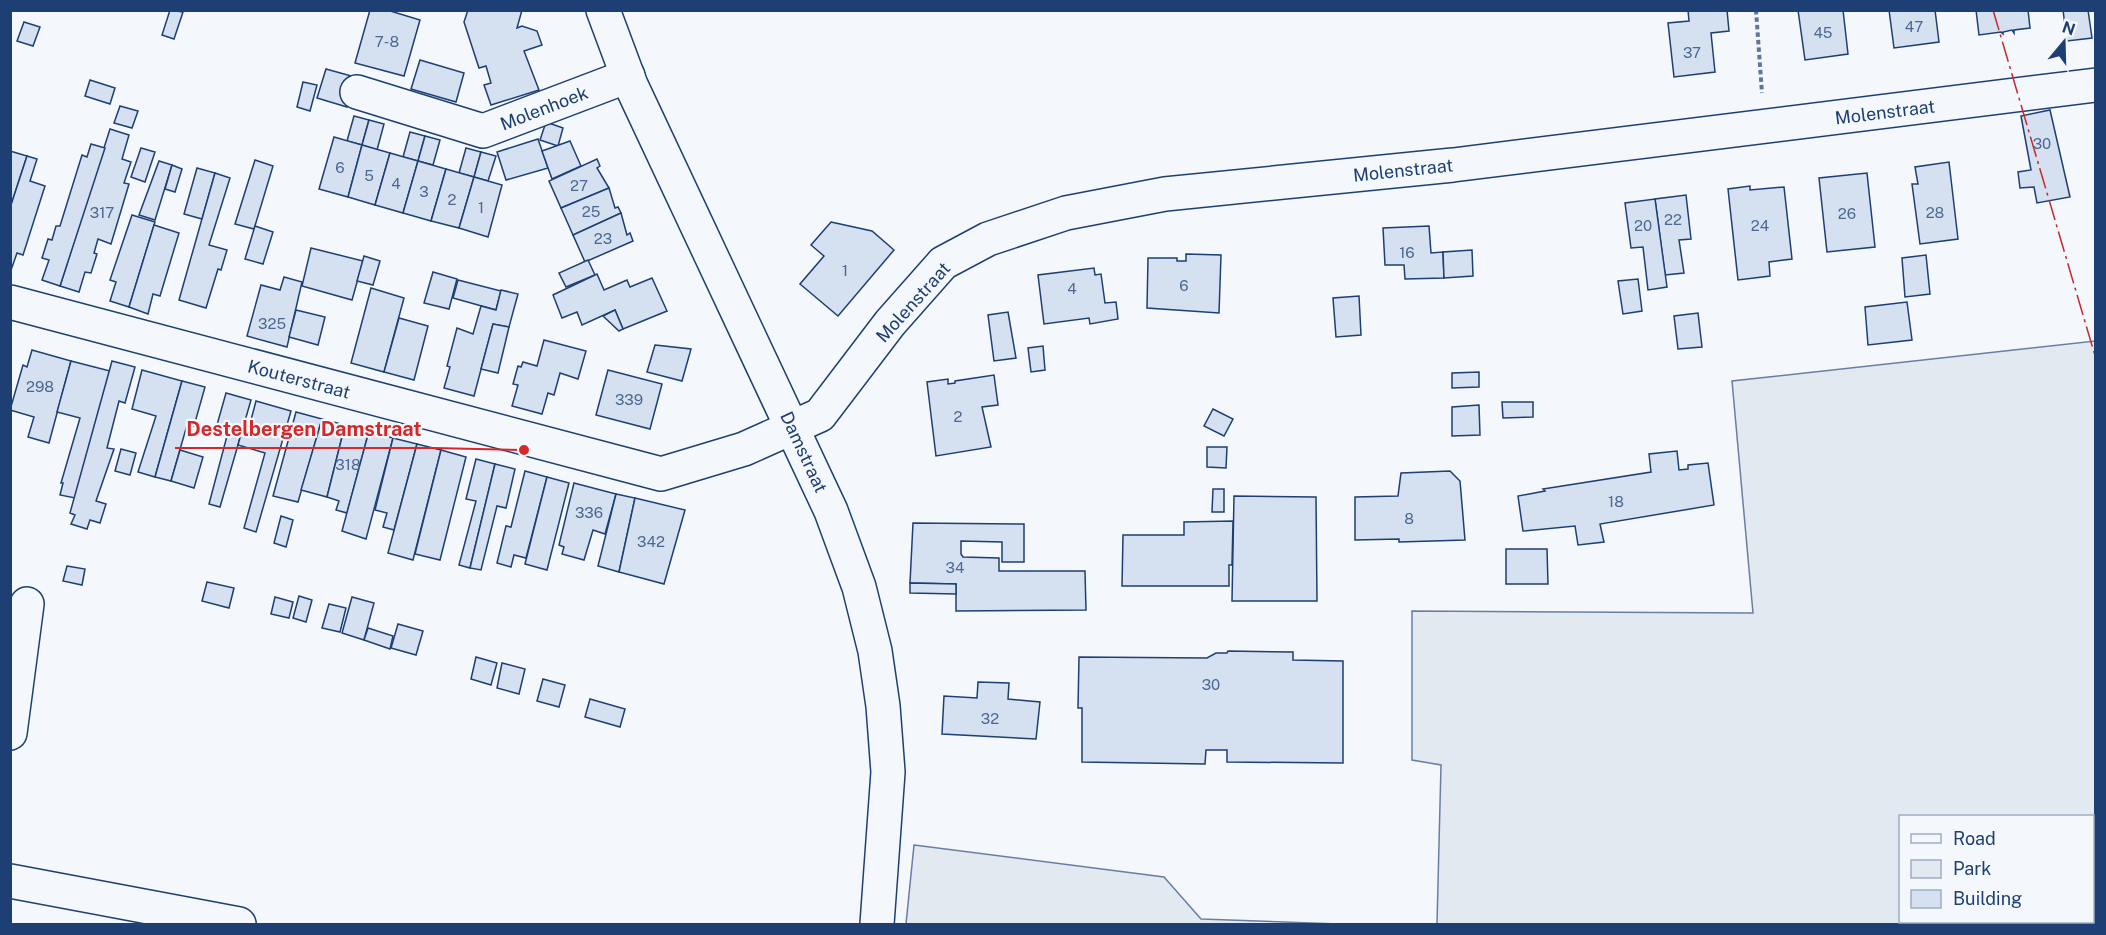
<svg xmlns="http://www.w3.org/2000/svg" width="2106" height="935" viewBox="0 0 2106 935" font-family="'Public Sans',sans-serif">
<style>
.green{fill:#e3e9f0;stroke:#687fa3;stroke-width:1.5;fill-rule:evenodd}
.building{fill:#d5e0f0;stroke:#1d3f73;stroke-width:1.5}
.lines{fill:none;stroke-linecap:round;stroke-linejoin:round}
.minor-casing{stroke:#1d3f73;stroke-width:36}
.path{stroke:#5e769c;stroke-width:4;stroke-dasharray:4.5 3;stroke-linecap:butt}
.minor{stroke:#f4f7fb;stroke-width:33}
.power{stroke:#c62828;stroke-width:1.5;stroke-dasharray:21 4.5 3 4.5;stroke-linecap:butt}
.labels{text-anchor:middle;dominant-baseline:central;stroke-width:4.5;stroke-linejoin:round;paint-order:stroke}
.number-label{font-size:15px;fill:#4b6792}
.street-label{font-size:18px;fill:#1d3f73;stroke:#f4f7fb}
.leader{fill:none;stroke:#d62828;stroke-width:2}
.callout-dot{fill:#d62828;stroke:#f4f7fb;stroke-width:2}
.callout-label{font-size:20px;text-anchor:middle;font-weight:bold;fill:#d62828;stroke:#f4f7fb;stroke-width:4.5;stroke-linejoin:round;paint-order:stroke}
</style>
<rect width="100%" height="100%" fill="#f4f7fb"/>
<g class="green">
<path d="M2095,341V924H1437L1441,765L1412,760V611L1753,613L1732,381ZM1900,816H2092V922H1900Z"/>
<path d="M914,845L1164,877L1201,919L1339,924H906Z"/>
</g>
<g class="building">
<path d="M170,10L183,12L174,39L162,35Z"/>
<path d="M370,10H387L420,20L404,76L355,63Z"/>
<path d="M468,10H522L517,28L522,26L537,31L542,45L524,51L539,90L491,105L484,85L491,83L486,66L479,68L464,22Z"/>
<path d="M1688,10H1727L1729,31L1711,33L1715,72L1674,77L1668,23L1689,21Z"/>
<path d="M1798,10H1843L1848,54L1805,60Z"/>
<path d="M1889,10H1935L1939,42L1894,48Z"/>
<path d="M1976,10H2028L2030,28L2014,30V33L2012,30L2003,32V34L2001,32L1979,35Z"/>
<path d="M2063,10H2088L2092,38L2067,41Z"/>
<path d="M24,22L40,27L33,46L17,41Z"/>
<path d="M420,60L464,73L456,102L411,89Z"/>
<path d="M326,69L355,77L347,107L317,98Z"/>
<path d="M90,80L115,88L110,104L85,96Z"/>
<path d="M303,82L317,85L310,111L297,107Z"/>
<path d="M120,106L138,111L132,128L114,123Z"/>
<path d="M2050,110L2070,197L2037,203L2034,187L2020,188L2018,172L2031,170L2021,116Z"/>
<path d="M354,116L369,120L362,145L347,141Z"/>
<path d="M369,120L384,124L377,150L362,145Z"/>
<path d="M546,122L563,128L558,146L540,140Z"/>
<path d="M110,129L129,135L122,159L131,162L124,183L129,184L111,244L98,239L94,253L97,254L91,273L85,272L79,292L60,286Z"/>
<path d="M410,132L425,136L418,161L403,157Z"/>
<path d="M425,136L440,140L433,165L418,161Z"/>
<path d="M334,137L362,145L348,197L319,189Z"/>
<path d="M538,139L548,168L506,180L497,152Z"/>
<path d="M570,141L581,166L552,179L542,151Z"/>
<path d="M91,144L105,148L60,286L42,280L49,260L42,258L48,239L52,240L56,226H60L82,155L87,157Z"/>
<path d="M362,145L390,153L375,205L348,197Z"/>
<path d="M141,148L155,152L145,182L131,177Z"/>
<path d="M466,148L481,152L474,177L459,173Z"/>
<path d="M10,151L27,156L10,208Z"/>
<path d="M481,152L496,156L488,181L474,177Z"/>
<path d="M390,153L418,161L403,213L375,205Z"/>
<path d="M27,156L37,159L30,181L45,186L23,255L17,253L10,273V208Z"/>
<path d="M597,159L600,166L597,168L609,188L561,208L549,181Z"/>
<path d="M255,160L273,166L254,229L235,224Z"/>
<path d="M159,161L172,165L155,220L139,215Z"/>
<path d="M418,161L446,169L431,221L403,213Z"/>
<path d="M1949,162L1958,239L1920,244L1912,184H1918L1915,167Z"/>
<path d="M172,165L182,169L175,192L165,189Z"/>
<path d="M197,168L215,173L202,219L184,214Z"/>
<path d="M446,169L474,177L459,228L431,221Z"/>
<path d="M215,173L230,178L209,245L227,250L221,270L218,269L206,308L179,300Z"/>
<path d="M1867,173L1875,247L1827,252L1819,178Z"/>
<path d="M474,177L502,185L488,237L459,228Z"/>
<path d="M1750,186V190L1784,187L1792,259L1769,262L1770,276L1738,280L1728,189Z"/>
<path d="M609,188L615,208L618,207L621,213L573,235L561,208Z"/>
<path d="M1686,195L1691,239L1679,240L1684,273L1665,275L1655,199Z"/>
<path d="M1655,199L1667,287L1648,290L1643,247L1631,248L1625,203Z"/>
<path d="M621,213L627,235L630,233L633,241L585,262L573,235Z"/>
<path d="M132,215L155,222L129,307L110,301L116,282L110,280Z"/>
<path d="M831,222L872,231L894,250L838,316L800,284L824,256L811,245Z"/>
<path d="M154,225L179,233L160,296L153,294L148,314L129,307Z"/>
<path d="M255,226L273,232L263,264L245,259Z"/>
<path d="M1429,226L1431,253L1443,252L1444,278L1405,279L1404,265H1385L1383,228Z"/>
<path d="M311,248L363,261L352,300L302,286Z"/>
<path d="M1472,250L1473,276L1444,278L1443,252Z"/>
<path d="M1186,254L1221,255L1219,313L1147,308L1148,258H1177V261H1186Z"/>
<path d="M1926,255L1930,294L1905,297L1902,258Z"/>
<path d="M364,256L380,261L373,285L357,281Z"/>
<path d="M588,260L595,275L566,287L559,273Z"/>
<path d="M1094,268L1095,275L1101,274L1105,303L1116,302L1118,319L1090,324L1089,318L1044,324L1038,275Z"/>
<path d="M433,272L457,279L449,309L424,303Z"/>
<path d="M597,274L604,290L627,280L630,287L652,278L667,311L623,329L615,310L582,325L577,312L562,318L553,295Z"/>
<path d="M284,277L302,282L287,347L247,336L261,285L280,290Z"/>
<path d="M1638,279L1642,311L1623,314L1618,281Z"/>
<path d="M458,280L501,291L496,310L453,298Z"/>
<path d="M371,288L404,298L384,372L351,363Z"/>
<path d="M501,290L518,294L509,327L493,324L474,396L444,388L450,367L447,366L457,328L473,334L481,306L496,310Z"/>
<path d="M1359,296L1361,335L1336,337L1333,298Z"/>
<path d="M1907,302L1912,340L1868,345L1865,307Z"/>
<path d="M296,310L325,317L318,345L289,337Z"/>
<path d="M615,310L623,329L619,331L603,316Z"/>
<path d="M1008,312L1016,358L994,361L988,315Z"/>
<path d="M1698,313L1702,347L1678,349L1674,316Z"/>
<path d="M399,318L428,326L414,380L384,372Z"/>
<path d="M493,324L509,327L498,373L481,369Z"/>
<path d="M544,340L586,351L578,379L560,373L554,395L548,393L542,414L512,406L518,385L513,384L518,366L521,367L523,362L537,366Z"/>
<path d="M655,345L691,349L682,381L647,372Z"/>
<path d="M1043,346L1045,370L1031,372L1028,348Z"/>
<path d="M32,350L71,361L49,443L28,437L34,417L10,410L23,365L27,367Z"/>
<path d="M71,361L110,371L75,498L60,495L63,483H61L80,418L57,412Z"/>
<path d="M112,361L135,367L125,403L119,401L107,448L114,449L96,501L106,504L100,523L90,520L87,529L71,524L75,515L70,513Z"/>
<path d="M142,370L182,381L155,477L138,472L156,416L132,409Z"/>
<path d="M608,370L662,384L650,429L596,415Z"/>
<path d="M1479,372V387L1452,388V373Z"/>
<path d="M994,375L998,405L982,407L991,447L936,456L927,382L948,379V384L955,383V381Z"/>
<path d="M182,381L205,387L194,426L187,425L171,481L155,477Z"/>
<path d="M226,393L251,400L220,507L209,504L227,436L215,432Z"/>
<path d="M256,401L291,411L256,532L244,528L265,453L238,445L241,434L247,435Z"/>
<path d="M1502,402H1533V417L1503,418Z"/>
<path d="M1479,405L1480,435L1452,436V407Z"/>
<path d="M1213,409L1233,419L1224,436L1204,426Z"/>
<path d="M296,412L322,419L298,502L273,496Z"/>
<path d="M322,419L345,425L327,497L301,490Z"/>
<path d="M345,425L369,431L347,513L336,510L339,501L327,497Z"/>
<path d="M369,431L393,438L366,539L342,531Z"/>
<path d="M393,438L417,444L394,530L383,527L387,513L375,510Z"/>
<path d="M417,444L441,450L413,560L388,553Z"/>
<path d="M1207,447H1227L1226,468L1207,467Z"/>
<path d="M121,449L136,453L130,475L115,471Z"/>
<path d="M180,450L203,457L194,488L171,481Z"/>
<path d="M441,450L466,457L440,560L415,554Z"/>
<path d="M1677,451L1679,470L1688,469V465L1708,463L1714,505L1600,524L1604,542L1578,545L1575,526L1523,531L1518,496L1545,491L1543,489L1651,472L1649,454Z"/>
<path d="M476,459L495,464L470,568L459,565L476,501L466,499Z"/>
<path d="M495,464L515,469L506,508L497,506L481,570L470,568Z"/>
<path d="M525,471L547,477L526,558L514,555L511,567L497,563L506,526L511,527Z"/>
<path d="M1450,471L1460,481L1465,540L1399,542V539L1355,540V497L1398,496L1401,473Z"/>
<path d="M547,477L569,483L547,570L525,564Z"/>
<path d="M574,483L616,494L605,534L593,530L584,560L562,554L564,547L559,545Z"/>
<path d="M1213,489H1224V512H1212Z"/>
<path d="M616,494L635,498L619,572L598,566Z"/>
<path d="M1234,496L1316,497L1317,601H1232Z"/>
<path d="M635,498L685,510L664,584L619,572Z"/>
<path d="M281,516L293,520L286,547L274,543Z"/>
<path d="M1233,521L1232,565H1229V586H1122L1123,535H1184V522Z"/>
<path d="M913,523L1024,524V562H1002V542L961,541V554L963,557L999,558V571H1085L1086,610L956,611V584L910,583Z"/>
<path d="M1506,549H1547L1548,584H1506Z"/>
<path d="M67,566L85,569L82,585L63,581Z"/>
<path d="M207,582L234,588L229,608L202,601Z"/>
<path d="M910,583L956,584V594L910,593Z"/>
<path d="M299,596L312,600L306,622L293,618Z"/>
<path d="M275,597L293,602L289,618L271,614Z"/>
<path d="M352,597L374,603L364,640L342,633Z"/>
<path d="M329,604L346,608L340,632L322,628Z"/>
<path d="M398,624L423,631L416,655L391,648Z"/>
<path d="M368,628L393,636L390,649L364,640Z"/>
<path d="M1228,651L1293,652V660L1343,661V763L1227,762V750H1206L1205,764L1082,762V708H1078L1079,657L1207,658L1216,653H1227Z"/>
<path d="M476,657L497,663L491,685L471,679Z"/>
<path d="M502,663L525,669L519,694L497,688Z"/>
<path d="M543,679L565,685L559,707L537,701Z"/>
<path d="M978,682L1009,683L1008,699L1040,702L1036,739L942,734L944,696L977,698Z"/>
<path d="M590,699L625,709L620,727L585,717Z"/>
</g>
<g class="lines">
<g class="minor-casing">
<g id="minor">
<path d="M603,10L631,85L831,511L859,587L875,651L883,706L888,772L877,924"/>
<path d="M357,92L483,131L628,76"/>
<path d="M10,302L661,474L744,449L820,415L890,323L943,263L988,239L1066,213L1165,194L1453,165L2096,85"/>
<path d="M10,733L27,604"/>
<path d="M10,881L239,924"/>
</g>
</g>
<path class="path" d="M1756,10L1762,93"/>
<use href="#minor" class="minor"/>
<path class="power" d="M1993,10L2096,359"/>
</g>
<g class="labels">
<g class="number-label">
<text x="1914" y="26">47</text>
<text x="1823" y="32">45</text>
<text x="387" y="41">7-8</text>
<text x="1692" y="52">37</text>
<text x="2042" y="143">30</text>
<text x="340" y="167">6</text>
<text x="369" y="175">5</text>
<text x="396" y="183">4</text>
<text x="579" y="185">27</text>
<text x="424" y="191">3</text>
<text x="452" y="199">2</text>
<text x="481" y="207">1</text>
<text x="591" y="211">25</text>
<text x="102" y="212">317</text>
<text x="1935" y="212">28</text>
<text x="1847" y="213">26</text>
<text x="1673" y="219">22</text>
<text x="1643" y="225">20</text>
<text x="1760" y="225">24</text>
<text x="603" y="238">23</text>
<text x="1407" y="252">16</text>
<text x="845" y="270">1</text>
<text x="1184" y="285">6</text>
<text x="1072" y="288">4</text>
<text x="272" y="323">325</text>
<text x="40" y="386">298</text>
<text x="629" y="399">339</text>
<text x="958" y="416">2</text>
<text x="348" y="464">318</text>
<text x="1616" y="501">18</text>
<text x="589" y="512">336</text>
<text x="1409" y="518">8</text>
<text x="651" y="541">342</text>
<text x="955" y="567">34</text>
<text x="1211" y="684">30</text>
<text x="990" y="718">32</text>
</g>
<g class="street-label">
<text transform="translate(544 108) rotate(-21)">Molenhoek</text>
<text transform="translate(1885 112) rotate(-7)">Molenstraat</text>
<text transform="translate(1403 170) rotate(-6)">Molenstraat</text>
<text transform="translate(913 302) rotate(-48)">Molenstraat</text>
<text transform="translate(299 379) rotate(15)">Kouterstraat</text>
<text transform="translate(804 452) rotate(65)">Damstraat</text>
</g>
</g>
<path class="leader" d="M524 450L434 448H175"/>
<circle class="callout-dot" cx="524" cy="450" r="6"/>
<g class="callout-label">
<text x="304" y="436">Destelbergen Damstraat</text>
</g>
<rect width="2106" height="935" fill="none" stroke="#1d3f73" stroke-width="24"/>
<rect x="1899" y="815" width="195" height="108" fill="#f4f7fb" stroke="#9eadc5" stroke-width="1.5"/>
<rect x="1911" y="834" width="30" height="9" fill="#f4f7fb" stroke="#9eadc5" stroke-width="1.5"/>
<text x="1953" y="845" font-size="18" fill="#1d3f73">Road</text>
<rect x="1911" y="860" width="30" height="18" fill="#e3e9f0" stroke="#9eadc5" stroke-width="1.5"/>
<text x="1953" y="875" font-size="18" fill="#1d3f73">Park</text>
<rect x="1911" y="890" width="30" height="18" fill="#d5e0f0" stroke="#9eadc5" stroke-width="1.5"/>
<text x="1953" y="905" font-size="18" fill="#1d3f73">Building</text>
<g transform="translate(2064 42) rotate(19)" stroke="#f4f7fb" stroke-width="4.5" paint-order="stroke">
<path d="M0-4.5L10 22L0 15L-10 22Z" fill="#1d3f73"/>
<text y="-9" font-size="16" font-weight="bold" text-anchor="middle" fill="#1d3f73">N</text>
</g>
</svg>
